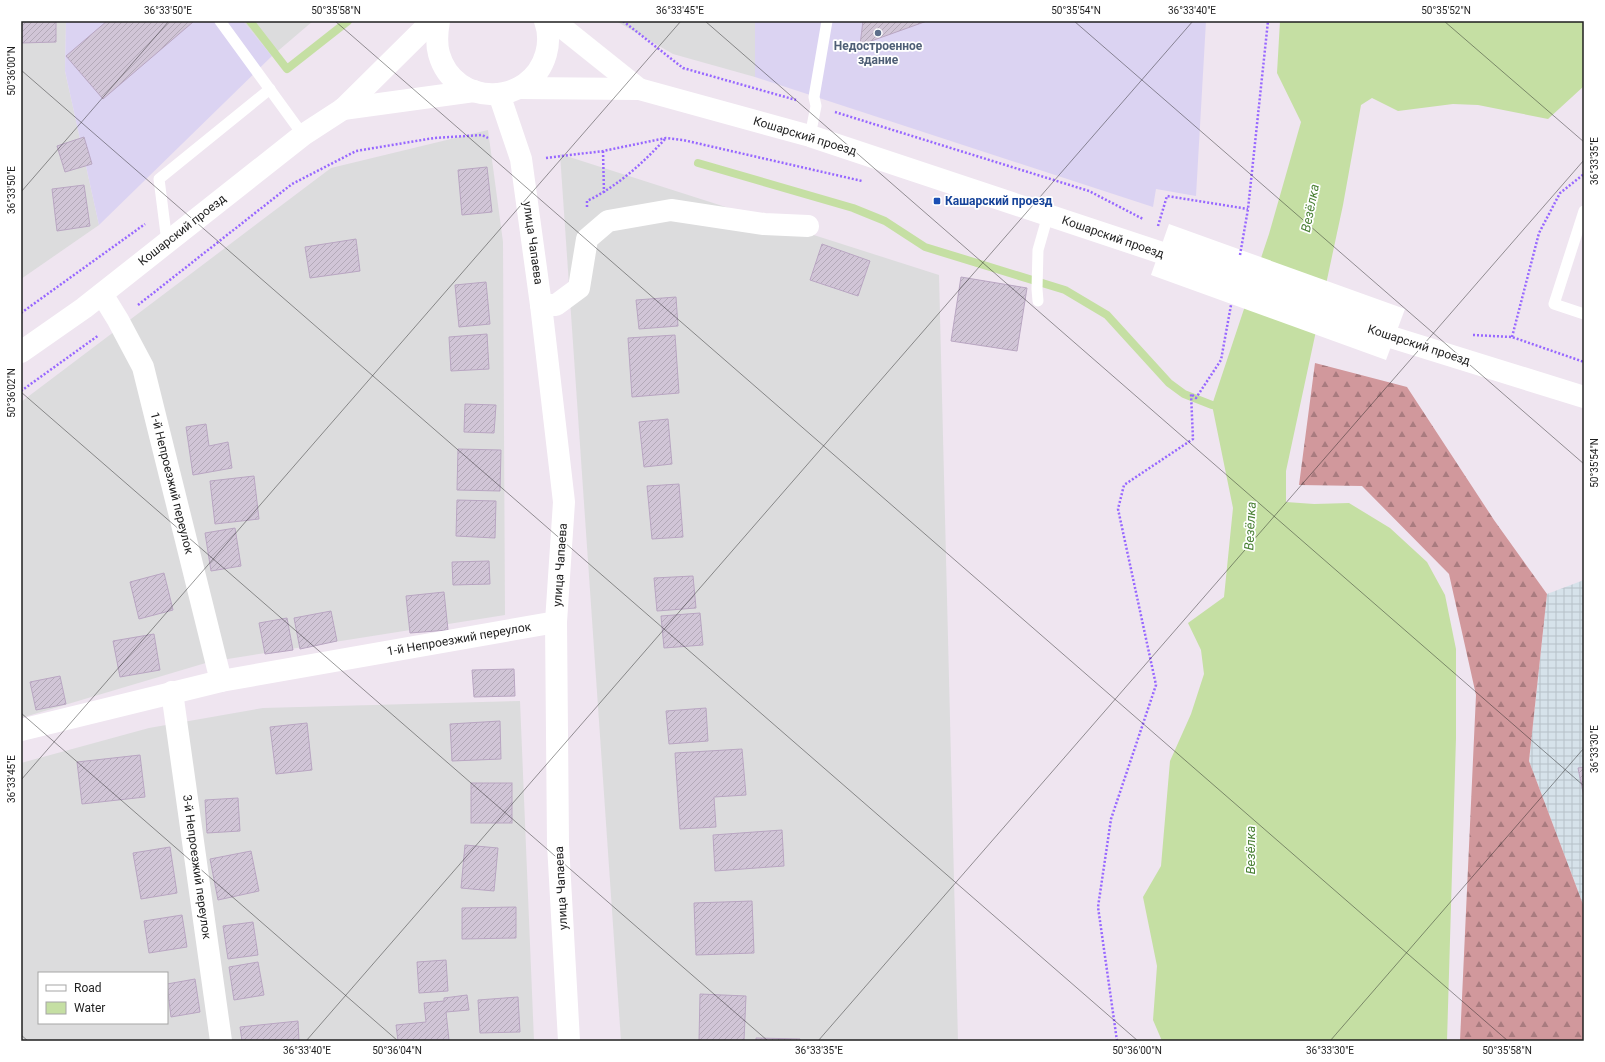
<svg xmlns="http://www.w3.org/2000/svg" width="1605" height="1062" viewBox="0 0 1605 1062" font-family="Roboto,sans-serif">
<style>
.residential{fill:#dcdcdd;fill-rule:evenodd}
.commercial{fill:#dbd3f2}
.industrial{fill:url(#industrial-grid)}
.forest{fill:url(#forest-firs)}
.water{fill:#c5dfa3}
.pier{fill:#fff}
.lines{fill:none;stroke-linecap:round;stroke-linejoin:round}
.stream{stroke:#c5dfa3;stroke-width:8}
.building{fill:url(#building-hatch);stroke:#b9a6c2}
.path{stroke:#9767ff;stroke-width:2.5;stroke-dasharray:2 2;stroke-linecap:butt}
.service{stroke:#fff;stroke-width:11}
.minor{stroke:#fff;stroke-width:22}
.tertiary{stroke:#fff;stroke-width:22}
.ticks{fill:none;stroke:#1f1f1f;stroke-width:1;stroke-opacity:0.45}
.service-dot{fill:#5c6f8a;stroke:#fff;stroke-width:1.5}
.transit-dot{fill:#1a4fb4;stroke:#fff;stroke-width:1.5}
.labels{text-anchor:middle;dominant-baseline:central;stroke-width:3.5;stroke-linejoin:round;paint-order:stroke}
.service-label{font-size:12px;font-weight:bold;fill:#4e5e75;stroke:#fff}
.street-label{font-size:12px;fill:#1f1f1f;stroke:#fff}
.transit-label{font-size:12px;font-weight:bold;fill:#164399;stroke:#fff;text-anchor:start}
.water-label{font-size:13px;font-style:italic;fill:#4c8237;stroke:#fff}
.neatline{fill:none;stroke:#1f1f1f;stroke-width:1.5}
.ticks-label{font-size:10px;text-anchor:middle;fill:#1f1f1f}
</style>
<defs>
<pattern id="industrial-grid" width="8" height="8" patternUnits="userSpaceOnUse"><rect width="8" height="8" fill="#d6e2ea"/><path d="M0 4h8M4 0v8" fill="none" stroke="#b7c1c8"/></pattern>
<pattern id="forest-firs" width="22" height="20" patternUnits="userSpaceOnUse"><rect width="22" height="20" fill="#d1989c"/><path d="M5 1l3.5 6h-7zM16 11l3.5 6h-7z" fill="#a97b7f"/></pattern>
<pattern id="building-hatch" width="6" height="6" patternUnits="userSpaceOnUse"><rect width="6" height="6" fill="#d1c5d7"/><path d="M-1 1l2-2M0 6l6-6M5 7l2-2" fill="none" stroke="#b3a9b8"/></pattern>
</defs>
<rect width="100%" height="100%" fill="#efe5f0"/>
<g class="residential">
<path d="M21,21H66L65,71L99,225L21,279Z"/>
<path d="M243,21H313L272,56Z"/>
<path d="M616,21H755V77L673,54Z"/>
<path d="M488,130L503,242L505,615L209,662L21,718V402L331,168Z"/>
<path d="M560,154L939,275L958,1041H621Z"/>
<path d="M520,701L534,1041H21V763L149,728L263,708ZM39,973H167V1023H39Z"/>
</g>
<g class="commercial">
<path d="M66,21H243L272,56L99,225L65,71Z"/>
<path d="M755,21H1206L1196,196L1156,189L1153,207L755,77Z"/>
</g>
<path class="industrial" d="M1584,580V907L1529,761L1547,594Z"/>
<path class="forest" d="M1315,363L1407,387L1494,520L1547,594L1529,761L1584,907V1041H1460L1476,695L1449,574L1362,486L1299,485Z"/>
<path class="water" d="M1280,21H1584V86L1548,119L1478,105L1453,104L1398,111L1372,98L1361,105L1343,205L1286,471V502L1314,504L1349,503L1390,528L1427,562L1445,595L1456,649V738L1447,1041H1162L1153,1020L1157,966L1143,897L1161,866L1170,761L1191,714L1204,674L1201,650L1188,623L1224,597L1233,508L1212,405L1269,234L1301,122L1277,73Z"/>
<path class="pier" d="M1169,224L1405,309L1386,360L1151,275Z"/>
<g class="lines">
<g class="stream">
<path d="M250,21L287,69L348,21"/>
<path d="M698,163L853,208L885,221L925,247L1065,290L1107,315L1169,383L1184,394L1212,405"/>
</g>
</g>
<g class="building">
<path d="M21,21H56V42L21,43Z"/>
<path d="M107,21H192L193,22L103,99L66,56Z"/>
<path d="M863,21H927L860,45Z"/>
<path d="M84,137L92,164L65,172L57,146Z"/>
<path d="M487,167L492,212L462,215L458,170Z"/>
<path d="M84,185L90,226L57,231L52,189Z"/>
<path d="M356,239L360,271L310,278L305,247Z"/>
<path d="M822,244L870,261L858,296L810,280Z"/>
<path d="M961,277L1027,288L1017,351L951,341Z"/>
<path d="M486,282L490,324L459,327L455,285Z"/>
<path d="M676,297L678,326L639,329L636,300Z"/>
<path d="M487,334L489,369L451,371L449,337Z"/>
<path d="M675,335L679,393L632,397L628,338Z"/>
<path d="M465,404L496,405L494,433L464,432Z"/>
<path d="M668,419L672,464L644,467L639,422Z"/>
<path d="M206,424L209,446L228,442L232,468L193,475L186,427Z"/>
<path d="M458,449L501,450L500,491L457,490Z"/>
<path d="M254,476L259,519L215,524L210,481Z"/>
<path d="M679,484L683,537L652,539L647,486Z"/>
<path d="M457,500L496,501L495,538L456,536Z"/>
<path d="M235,528L241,566L211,571L205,533Z"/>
<path d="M489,561L490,584L453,585L452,562Z"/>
<path d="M164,573L173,610L139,619L130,582Z"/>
<path d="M693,576L696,608L657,611L654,578Z"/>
<path d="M444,592L448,630L410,633L406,596Z"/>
<path d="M331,611L337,641L300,649L294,618Z"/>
<path d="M700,613L703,645L664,648L661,616Z"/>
<path d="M287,618L293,650L265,654L259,623Z"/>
<path d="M154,634L160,670L120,677L113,641Z"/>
<path d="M514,669L515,696L474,697L472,670Z"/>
<path d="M60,676L66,704L36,710L30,682Z"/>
<path d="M706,708L708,741L669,744L666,711Z"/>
<path d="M500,721L501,759L452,761L450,724Z"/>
<path d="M307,723L312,770L276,774L270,727Z"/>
<path d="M742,749L746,795L714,797L716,827L680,829L675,753Z"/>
<path d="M140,755L145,797L82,804L77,762Z"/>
<path d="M1584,767V797L1578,768Z"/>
<rect x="471" y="783" width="41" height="40"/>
<path d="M238,798L240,831L207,833L205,800Z"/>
<path d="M782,830L784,866L715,871L713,835Z"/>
<path d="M465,845L498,848L494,891L461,888Z"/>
<path d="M170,847L177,893L141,899L133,853Z"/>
<path d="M251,851L259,891L218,900L210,859Z"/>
<path d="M752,901L754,953L696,955L694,903Z"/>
<path d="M516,907V938L462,939V908Z"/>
<path d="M182,915L187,947L149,953L144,921Z"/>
<path d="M253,922L258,955L228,959L223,926Z"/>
<path d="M446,960L448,991L419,993L417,962Z"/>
<path d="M258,962L264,995L234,1000L229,967Z"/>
<path d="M195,979L200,1012L171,1017L167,984Z"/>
<path d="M700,994L746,996L744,1041H699Z"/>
<path d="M467,995L469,1010L446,1012L449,1040L398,1041L396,1025L426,1022L424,1003L444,1001V998Z"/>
<path d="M518,997L520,1032L480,1033L478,1000Z"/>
<path d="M298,1021L299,1041H242L240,1027Z"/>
<path d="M756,1038L800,1039V1041H756Z"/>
</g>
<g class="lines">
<g class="path">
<path d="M623,21L683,68L796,100"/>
<path d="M835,112L1089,191L1143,219"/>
<path d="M603,151L604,193"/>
<path d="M546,158L603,151L666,138L683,140L862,181"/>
<path d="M587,207V201C618,186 643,163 666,138"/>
<path d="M1158,226L1167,196L1248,209"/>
<path d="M1240,255L1248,209L1268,21"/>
<path d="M138,305L292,184L356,151L434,138L482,135L488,138"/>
<path d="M21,313L145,224"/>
<path d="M1473,335L1512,337L1584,362"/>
<path d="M1512,337L1539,233L1560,193L1584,174"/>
<path d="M21,391L99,335"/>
<path d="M1117,1041L1098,907L1111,819L1156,685L1118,509L1124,485L1193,439L1191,394L1196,398L1221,360L1231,305"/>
</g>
<g class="service">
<path d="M220,21L303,135"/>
<path d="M810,136L816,106L814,97L827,21"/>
<path d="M1584,211L1554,304L1584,314"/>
<path d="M167,242L159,179L270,89"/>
<path d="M1038,301L1037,289L1038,250L1048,215"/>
</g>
<g class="minor">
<path d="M499,94L521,159L541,305L564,502L556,622L558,844L569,1041"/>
<path d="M102,294L118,320L143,367L221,681"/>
<path d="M541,305H556L579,288L587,239L608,221L671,210L764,224L808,226"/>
<path d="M172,692L221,1041"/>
<path d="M21,730L221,681L556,622"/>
</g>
<g class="tertiary">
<path d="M439,21C437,32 436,43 439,54C454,108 531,107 546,54C549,43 549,32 545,21"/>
<path d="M554,21L639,89"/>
<path d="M519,88L639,89L810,136L1159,252L1394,338L1584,397"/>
<path d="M343,109L474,91"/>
<path d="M21,352L84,308L303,135L343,109L432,21"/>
</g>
</g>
<path class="ticks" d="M335,21L1508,1041M705,21L1584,786M1074,21L1584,464M1444,21L1584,142M21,70L1138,1041M21,192L169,21M21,392L768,1041M21,713L398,1041M21,780L681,21M21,1035L28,1041M306,1041L1193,21M818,1041L1584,160M1330,1041L1584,748"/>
<circle class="service-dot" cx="878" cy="33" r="4"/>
<rect class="transit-dot" x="933" y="197" width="8" height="8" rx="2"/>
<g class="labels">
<g class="service-label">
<text x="878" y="46">Недостроенное<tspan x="878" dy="14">здание</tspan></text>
</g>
<g class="street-label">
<text transform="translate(805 136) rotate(17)">Кошарский проезд</text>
<text transform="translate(182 230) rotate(-38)">Кошарский проезд</text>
<text transform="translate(1113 237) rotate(19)">Кошарский проезд</text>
<text transform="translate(533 243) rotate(82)">улица Чапаева</text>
<text transform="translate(1419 345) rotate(18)">Кошарский проезд</text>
<text transform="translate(172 483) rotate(76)">1-й Непроезжий переулок</text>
<text transform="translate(560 565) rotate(-86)">улица Чапаева</text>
<text transform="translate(459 639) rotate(-10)">1-й Непроезжий переулок</text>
<text transform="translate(197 867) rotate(82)">3-й Непроезжий переулок</text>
<text transform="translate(561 888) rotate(-93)">улица Чапаева</text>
</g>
<g class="transit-label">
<text x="945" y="201">Кашарский проезд</text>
</g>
<g class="water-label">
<text transform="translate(1310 208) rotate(-79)">Везёлка</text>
<text transform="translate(1250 526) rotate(-87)">Везёлка</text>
<text transform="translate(1250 850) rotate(-90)">Везёлка</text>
</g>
</g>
<rect width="1605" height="1062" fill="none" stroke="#ffffff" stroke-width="44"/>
<rect x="38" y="972" width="130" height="52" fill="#ffffff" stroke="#a5a5a5"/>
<rect x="46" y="985" width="20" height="6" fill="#ffffff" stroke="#a5a5a5"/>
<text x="74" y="992" font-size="12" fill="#1f1f1f">Road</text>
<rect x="46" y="1002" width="20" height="12" fill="#c5dfa3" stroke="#a5a5a5"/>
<text x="74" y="1012" font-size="12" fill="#1f1f1f">Water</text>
<rect x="22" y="22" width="1561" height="1018" class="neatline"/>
<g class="ticks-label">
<text x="168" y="14">36°33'50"E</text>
<text x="336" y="14">50°35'58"N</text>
<text x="680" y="14">36°33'45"E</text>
<text x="1076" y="14">50°35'54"N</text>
<text x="1192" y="14">36°33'40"E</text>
<text x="1446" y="14">50°35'52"N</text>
<text transform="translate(11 71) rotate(-90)" y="4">50°36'00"N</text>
<text transform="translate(1594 161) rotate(-90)" y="4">36°33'35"E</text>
<text transform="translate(11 190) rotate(-90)" y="4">36°33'50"E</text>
<text transform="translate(11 393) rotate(-90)" y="4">50°36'02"N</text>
<text transform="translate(1594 463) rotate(-90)" y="4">50°35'54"N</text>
<text transform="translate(1594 749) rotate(-90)" y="4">36°33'30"E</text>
<text transform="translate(11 779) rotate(-90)" y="4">36°33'45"E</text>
<text x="307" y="1054">36°33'40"E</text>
<text x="397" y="1054">50°36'04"N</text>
<text x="819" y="1054">36°33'35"E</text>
<text x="1137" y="1054">50°36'00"N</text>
<text x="1330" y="1054">36°33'30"E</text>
<text x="1507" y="1054">50°35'58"N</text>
</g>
</svg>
